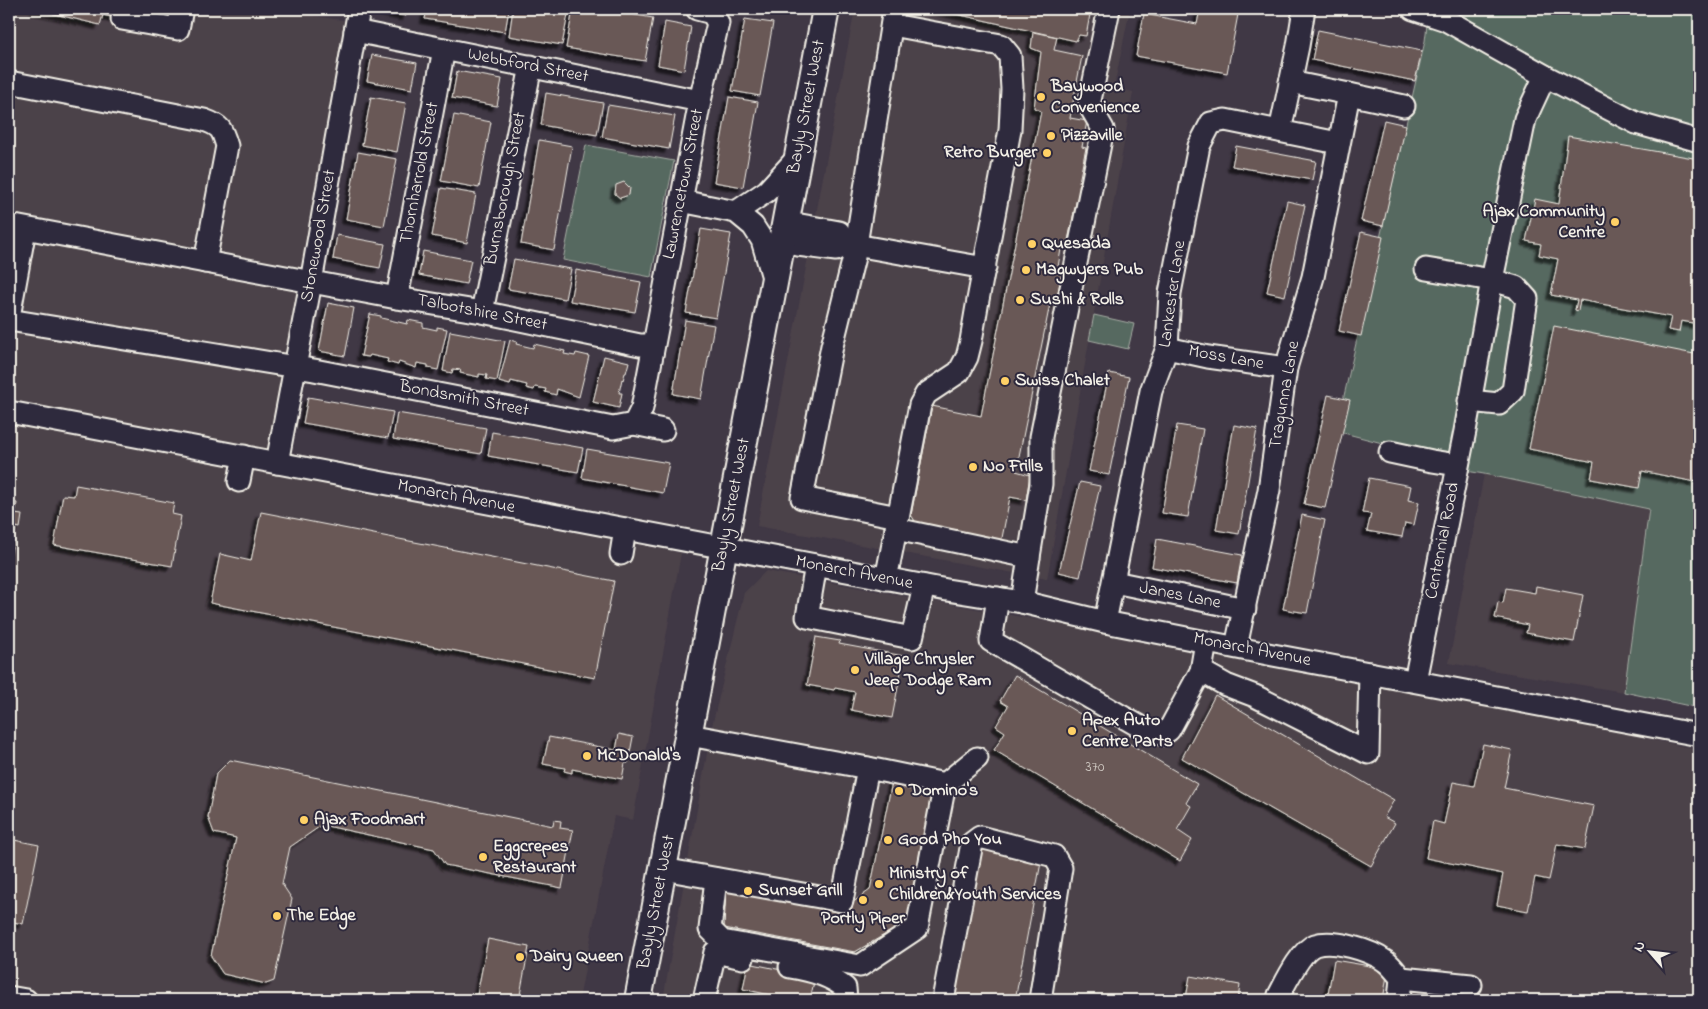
<svg xmlns="http://www.w3.org/2000/svg" width="1708" height="1009" viewBox="0 0 1708 1009" font-family="'Indie Flower',sans-serif">
<style>
.built{fill:#4c424a}
.green{fill:#576961;stroke:#a6ada4}
.building{fill:#695857;stroke:#f4f1e8;filter:url(#shadow)}
.lines{fill:none;stroke-linecap:round;stroke-linejoin:round}
.minor-casing{stroke:#f4f1e8;stroke-width:25}
.major-casing{stroke:#f4f1e8;stroke-width:30}
.minor{stroke:#2f2a3d;stroke-width:21}
.major{stroke:#2f2a3d;stroke-width:26}
.poi-dot{fill:#ffd166;stroke:#2f2a3d;stroke-width:2}
.labels{text-anchor:middle;dominant-baseline:central;stroke-width:4;stroke-linejoin:round;paint-order:stroke}
.number-label{font-size:15px;fill:#d1cbc4}
.street-label{font-size:18px;fill:#f4f1e8;stroke:#2f2a3d}
.poi-label{font-size:18px;font-weight:bold;fill:#f4f1e8;stroke:#2f2a3d;text-anchor:start}
</style>
<defs>
<filter id="shadow"><feDropShadow dx="-4.5" dy="4.5" stdDeviation="1" flood-color="#0009"/></filter>
</defs>
<rect width="100%" height="100%" fill="#403845"/>
<filter id="ink" filterUnits="userSpaceOnUse"><feTurbulence type="fractalNoise" baseFrequency=".02" numOctaves="2"/><feDisplacementMap in="SourceGraphic" scale="10" xChannelSelector="R" yChannelSelector="G"/><feConvolveMatrix kernelMatrix="1 2 1 2 8 2 1 2 1" color-interpolation-filters="sRGB"/></filter>
<g filter="url(#ink)">
<g class="built">
<path d="M9,9H284V12L364,23L288,451L279,475L681,553L633,820L614,816L579,1000H201L190,998L189,1000H9Z"/>
<path d="M855,9H1130L1114,87L1133,92L1047,579L757,526Z"/>
<path d="M1484,474L1649,509L1624,692L1449,663Z"/>
<path d="M766,571L1443,693L1699,750V1000H663L712,726L744,593Z"/>
</g>
<g class="green">
<path d="M1429,9H1699V708L1624,692L1649,509L1484,474L1443,467L1444,459L1336,431L1425,41Z"/>
<path d="M586,145L674,161L651,277L563,260Z"/>
<path d="M1094,315L1134,324L1128,349L1089,340Z"/>
</g>
<g class="building">
<path d="M34,9H118L115,18L103,15L100,25Z"/>
<path d="M384,9H407L406,16L383,11Z"/>
<path d="M427,9H509L505,32L425,19Z"/>
<path d="M513,9H569L562,45L509,36Z"/>
<path d="M573,9H601L653,18L645,61L566,48Z"/>
<path d="M934,9H1091L1086,36L1079,35L1076,41Z"/>
<path d="M1200,9H1239L1227,73L1136,56L1144,14L1197,24Z"/>
<path d="M745,19L773,23L760,96L732,91Z"/>
<path d="M665,22L691,27L684,70L658,65Z"/>
<path d="M1318,30L1422,51L1415,81L1312,60Z"/>
<path d="M1033,32L1057,37L1054,50L1082,56L1070,118L1087,121L1082,147L1086,148L1079,182L1086,183L1082,199L1077,198L1067,245L1062,243L1057,273L1062,274L1055,305L1050,304L1016,471L1030,475L1026,500L1010,497L1001,543L919,527L911,515L932,406L981,416L1041,111L1034,108L1041,52L1031,48Z"/>
<path d="M372,55L417,63L412,89L367,81Z"/>
<path d="M457,71L502,79L497,106L452,98Z"/>
<path d="M546,93L603,103L597,135L541,125Z"/>
<path d="M371,97L406,103L397,152L362,145Z"/>
<path d="M729,97L758,102L743,187L714,182Z"/>
<path d="M608,105L675,116L669,149L602,137Z"/>
<path d="M454,115L491,122L479,188L441,181Z"/>
<path d="M1384,120L1406,125L1383,226L1361,221Z"/>
<path d="M1568,136L1699,159V324L1681,321L1679,332L1668,330L1671,317L1580,300L1578,311L1575,310L1577,300L1551,295L1558,259L1539,255L1541,244L1526,241L1535,199L1559,204Z"/>
<path d="M539,140L572,146L554,250L521,244Z"/>
<path d="M1236,146L1316,161L1312,180L1232,166Z"/>
<path d="M358,152L397,159L384,226L346,219Z"/>
<path d="M624,182L630,188L629,195L620,198L615,194L616,185Z"/>
<path d="M441,188L476,194L467,243L432,236Z"/>
<path d="M1287,201L1305,205L1285,296L1267,292Z"/>
<path d="M701,229L731,234L716,318L686,313Z"/>
<path d="M1361,232L1383,237L1361,336L1339,331Z"/>
<path d="M337,235L385,244L380,268L333,259Z"/>
<path d="M423,251L471,260L466,284L419,275Z"/>
<path d="M514,259L571,269L565,299L508,289Z"/>
<path d="M576,270L641,282L635,312L570,301Z"/>
<path d="M328,303L354,308L345,356L319,351Z"/>
<path d="M370,314L381,316V318L407,324L408,320L423,323V327L437,330V327L447,329L438,370L428,368V365L417,363L416,368L399,362L398,365L387,362L388,359L370,355L369,357L361,356Z"/>
<path d="M685,320L714,325L701,399L673,394Z"/>
<path d="M1554,326L1699,355V460L1695,482L1642,471L1639,488L1591,479L1594,462L1529,449Z"/>
<path d="M450,331L505,341L497,381L486,379L487,375L479,374V377L460,373L461,370L453,369L452,373L443,371Z"/>
<path d="M510,340L517,342L516,344L533,348L534,344L565,351L564,354L575,356L576,353L589,356L579,397L557,389L556,395L545,392L546,389L535,387L534,390L526,388L527,385L511,381L510,385L499,382Z"/>
<path d="M604,356L629,362L626,373H625L623,380L622,379L619,393H622L619,408L593,402Z"/>
<path d="M1109,373L1129,377L1109,475L1089,471Z"/>
<path d="M1328,395L1350,400L1325,508L1304,504Z"/>
<path d="M308,397L393,412L388,438L303,423Z"/>
<path d="M397,413L486,428L481,454L393,439Z"/>
<path d="M1177,425L1203,429L1188,517L1162,513Z"/>
<path d="M1234,425L1257,429L1239,534L1216,530Z"/>
<path d="M492,432L583,448L578,472L488,456Z"/>
<path d="M587,449L669,463L663,493L582,478Z"/>
<path d="M1369,478L1411,486L1408,500L1419,502L1414,525L1405,523L1402,537L1367,531L1371,514L1362,513Z"/>
<path d="M1080,482L1100,486L1080,577L1059,572Z"/>
<path d="M76,485L174,503L172,514L181,516L172,566L54,545L63,495L74,496Z"/>
<path d="M9,501L17,503L15,514L22,515L20,528L16,527L10,557L9,556Z"/>
<path d="M261,512L614,581L595,678L210,603L220,554L251,561Z"/>
<path d="M1302,515L1325,520L1307,613L1283,609Z"/>
<path d="M1157,539L1242,555L1237,583L1152,567Z"/>
<path d="M1536,586L1583,595L1574,642L1526,633L1528,625L1495,618L1498,602L1503,603L1506,588L1535,593Z"/>
<path d="M816,637L840,641L839,644L904,656L892,718L851,710L855,692L835,688L834,690L807,685Z"/>
<path d="M1015,675L1197,784L1186,803L1191,806L1177,830L1192,840L1180,861L994,750L1005,732L996,726L1008,706L1000,701Z"/>
<path d="M1215,695L1394,800L1384,817L1395,823L1371,866L1182,758Z"/>
<path d="M619,734L633,737L628,763H625L622,779L572,769V773L564,771L565,768L543,764L549,737L616,750Z"/>
<path d="M1483,744L1512,750L1504,788L1594,806L1585,849L1557,844L1549,880L1535,877L1528,911L1497,905L1503,874L1426,858L1433,821L1444,824L1453,782L1474,786Z"/>
<path d="M230,760L553,826L554,820L561,821L560,828L573,830L562,888L445,865L434,849L322,825L290,847L282,884L292,899L274,981L266,984L223,974L211,956L236,838L214,833L208,817L216,774Z"/>
<path d="M893,777L937,786L910,920L855,952L724,928L726,888L842,910L870,890Z"/>
<path d="M9,839L39,845L23,924L9,921Z"/>
<path d="M979,845L1042,857L1015,1000H951Z"/>
<path d="M488,939L529,947L519,1000H476Z"/>
<path d="M1334,960L1388,969L1383,1000H1327Z"/>
<path d="M748,963L815,977L810,1000H796L781,997L779,998L770,995L743,989Z"/>
<path d="M1190,976L1240,985L1238,1000H1199L1186,998Z"/>
</g>
<g class="lines">
<g class="minor-casing">
<g id="minor">
<path d="M124,9L122,19L178,29L182,9"/>
<path d="M894,9L854,257L832,346L802,498L898,517"/>
<path d="M1413,9L1446,20L1545,76L1636,123L1699,141"/>
<path d="M892,25L1001,45L1010,56L1012,89L1010,130L978,300L971,341L967,357L959,372L926,394L920,405L896,529L1029,557L1022,602"/>
<path d="M355,31L700,101"/>
<path d="M9,82L204,120C221,126 222,129 227,146L205,262"/>
<path d="M1349,94L1404,106"/>
<path d="M1280,131L1298,46L1304,9"/>
<path d="M681,201L736,212L753,226L762,240L774,281"/>
<path d="M736,212L767,191L798,157"/>
<path d="M9,225L397,298L482,312L640,345H653"/>
<path d="M793,234L798,245L836,250L844,243L985,268"/>
<path d="M793,234L801,225L839,232L844,243"/>
<path d="M1426,269L1492,280L1516,287L1527,299L1513,391L1499,404L1469,401"/>
<path d="M397,298L444,49"/>
<path d="M482,312L531,66"/>
<path d="M9,317L25,229"/>
<path d="M9,320L314,370L613,428L634,424L642,408L700,101L718,23L712,13L697,9"/>
<path d="M1167,348L1208,357L1286,368"/>
<path d="M9,412L947,590L1022,602L1105,622L1273,655L1699,735"/>
<path d="M634,424L663,430"/>
<path d="M1390,452L1432,461L1457,465"/>
<path d="M277,463L311,282L359,9"/>
<path d="M239,481L244,456"/>
<path d="M621,554L625,529"/>
<path d="M1029,557L1041,484V437L1103,129L1089,105L1109,9"/>
<path d="M816,565L807,617L912,638L924,586"/>
<path d="M886,579L896,529"/>
<path d="M1114,582L1245,609"/>
<path d="M998,598L991,641L1151,733L1163,734L1169,730L1201,671L1206,642"/>
<path d="M1105,622L1151,391L1167,348L1170,293L1199,146L1211,123L1225,120L1338,143"/>
<path d="M1236,647L1269,490L1286,368L1313,277L1349,94L1290,82"/>
<path d="M1201,671L1226,685L1255,696L1368,753L1370,673"/>
<path d="M1415,681L1465,431L1492,280L1525,119L1545,76"/>
<path d="M945,784L977,758"/>
<path d="M663,869L842,901L868,768L689,735"/>
<path d="M716,879L710,929L722,941L860,966L917,928L945,784L868,768"/>
<path d="M790,967C809,970 830,975 845,988L846,1000"/>
<path d="M1401,978L1471,985"/>
<path d="M9,997L26,1000"/>
<path d="M704,1000L715,952L743,958"/>
<path d="M943,1000L972,843L980,837L1054,856L1061,868L1040,1000"/>
<path d="M1278,1000L1279,995C1286,982 1301,950 1315,945C1333,939 1370,950 1385,961C1391,965 1396,972 1401,978L1399,1000"/>
</g>
</g>
<g class="major-casing">
<path id="major" d="M638,1000L826,9"/>
</g>
<use href="#minor" class="minor"/>
<use href="#major" class="major"/>
</g>
</g>
<g class="poi-dot">
<circle cx="1041" cy="97" r="5"/>
<circle cx="1051" cy="136" r="5"/>
<circle cx="1047" cy="153" r="5"/>
<circle cx="1615" cy="222" r="5"/>
<circle cx="1032" cy="244" r="5"/>
<circle cx="1026" cy="270" r="5"/>
<circle cx="1020" cy="300" r="5"/>
<circle cx="1005" cy="381" r="5"/>
<circle cx="973" cy="467" r="5"/>
<circle cx="855" cy="670" r="5"/>
<circle cx="1072" cy="731" r="5"/>
<circle cx="587" cy="756" r="5"/>
<circle cx="899" cy="791" r="5"/>
<circle cx="304" cy="820" r="5"/>
<circle cx="888" cy="840" r="5"/>
<circle cx="483" cy="857" r="5"/>
<circle cx="879" cy="884" r="5"/>
<circle cx="748" cy="891" r="5"/>
<circle cx="863" cy="900" r="5"/>
<circle cx="277" cy="916" r="5"/>
<circle cx="520" cy="957" r="5"/>
</g>
<g class="labels">
<g class="number-label">
<text x="1095" y="767">370</text>
</g>
<g class="street-label">
<text transform="translate(528 66) rotate(11)">Webbford Street</text>
<text transform="translate(807 107) rotate(-79)">Bayly Street West</text>
<text transform="translate(420 173) rotate(-79)">Thornharrold Street</text>
<text transform="translate(684 184) rotate(-79)">Lawrencetown Street</text>
<text transform="translate(506 189) rotate(-79)">Burnsborough Street</text>
<text transform="translate(319 236) rotate(-80)">Stonewood Street</text>
<text transform="translate(1173 294) rotate(-82)">Lankester Lane</text>
<text transform="translate(482 313) rotate(11)">Talbotshire Street</text>
<text transform="translate(1226 358) rotate(10)">Moss Lane</text>
<text transform="translate(1285 395) rotate(-80)">Tragunna Lane</text>
<text transform="translate(464 399) rotate(11)">Bondsmith Street</text>
<text transform="translate(456 497) rotate(11)">Monarch Avenue</text>
<text transform="translate(732 505) rotate(-79)">Bayly Street West</text>
<text transform="translate(1443 541) rotate(-79)">Centennial Road</text>
<text transform="translate(854 573) rotate(11)">Monarch Avenue</text>
<text transform="translate(1180 596) rotate(11)">Janes Lane</text>
<text transform="translate(1252 650) rotate(11)">Monarch Avenue</text>
<text transform="translate(657 902) rotate(-79)">Bayly Street West</text>
</g>
<g class="poi-label">
<text x="1051" y="87">Baywood<tspan x="1051" dy="21">Convenience</tspan></text>
<text x="1061" y="136">Pizzaville</text>
<text x="1037" y="153" text-anchor="end">Retro Burger</text>
<text x="1605" y="212" text-anchor="end">Ajax Community<tspan x="1605" dy="21">Centre</tspan></text>
<text x="1042" y="244">Quesada</text>
<text x="1036" y="270">Magwyers Pub</text>
<text x="1030" y="300">Sushi &amp; Rolls</text>
<text x="1015" y="381">Swiss Chalet</text>
<text x="983" y="467">No Frills</text>
<text x="865" y="660">Village Chrysler<tspan x="865" dy="21">Jeep Dodge Ram</tspan></text>
<text x="1082" y="721">Apex Auto<tspan x="1082" dy="21">Centre Parts</tspan></text>
<text x="597" y="756">McDonald's</text>
<text x="909" y="791">Domino's</text>
<text x="314" y="820">Ajax Foodmart</text>
<text x="898" y="840">Good Pho You</text>
<text x="493" y="847">Eggcrepes<tspan x="493" dy="21">Restaurant</tspan></text>
<text x="889" y="874">Ministry of<tspan x="889" dy="21">Children&amp;Youth Services</tspan></text>
<text x="758" y="891">Sunset Grill</text>
<text x="287" y="916">The Edge</text>
<text x="863" y="919" text-anchor="middle">Portly Piper</text>
<text x="530" y="957">Dairy Queen</text>
</g>
</g>
<rect width="1708" height="1009" fill="none" stroke="#2f2a3d" stroke-width="30"/>
<rect x="15" y="15" width="1678" height="979" fill="none" stroke="#f4f1e8" stroke-width="2" filter="url(#ink)"/>
<g transform="translate(1650 952) rotate(298)" stroke="#2f2a3d" stroke-width="4" paint-order="stroke">
<path d="M0-4L9 19L0 12L-9 19Z" fill="#f4f1e8"/>
<text y="-8" font-size="14" font-weight="bold" text-anchor="middle" fill="#f4f1e8">N</text>
</g>
</svg>
